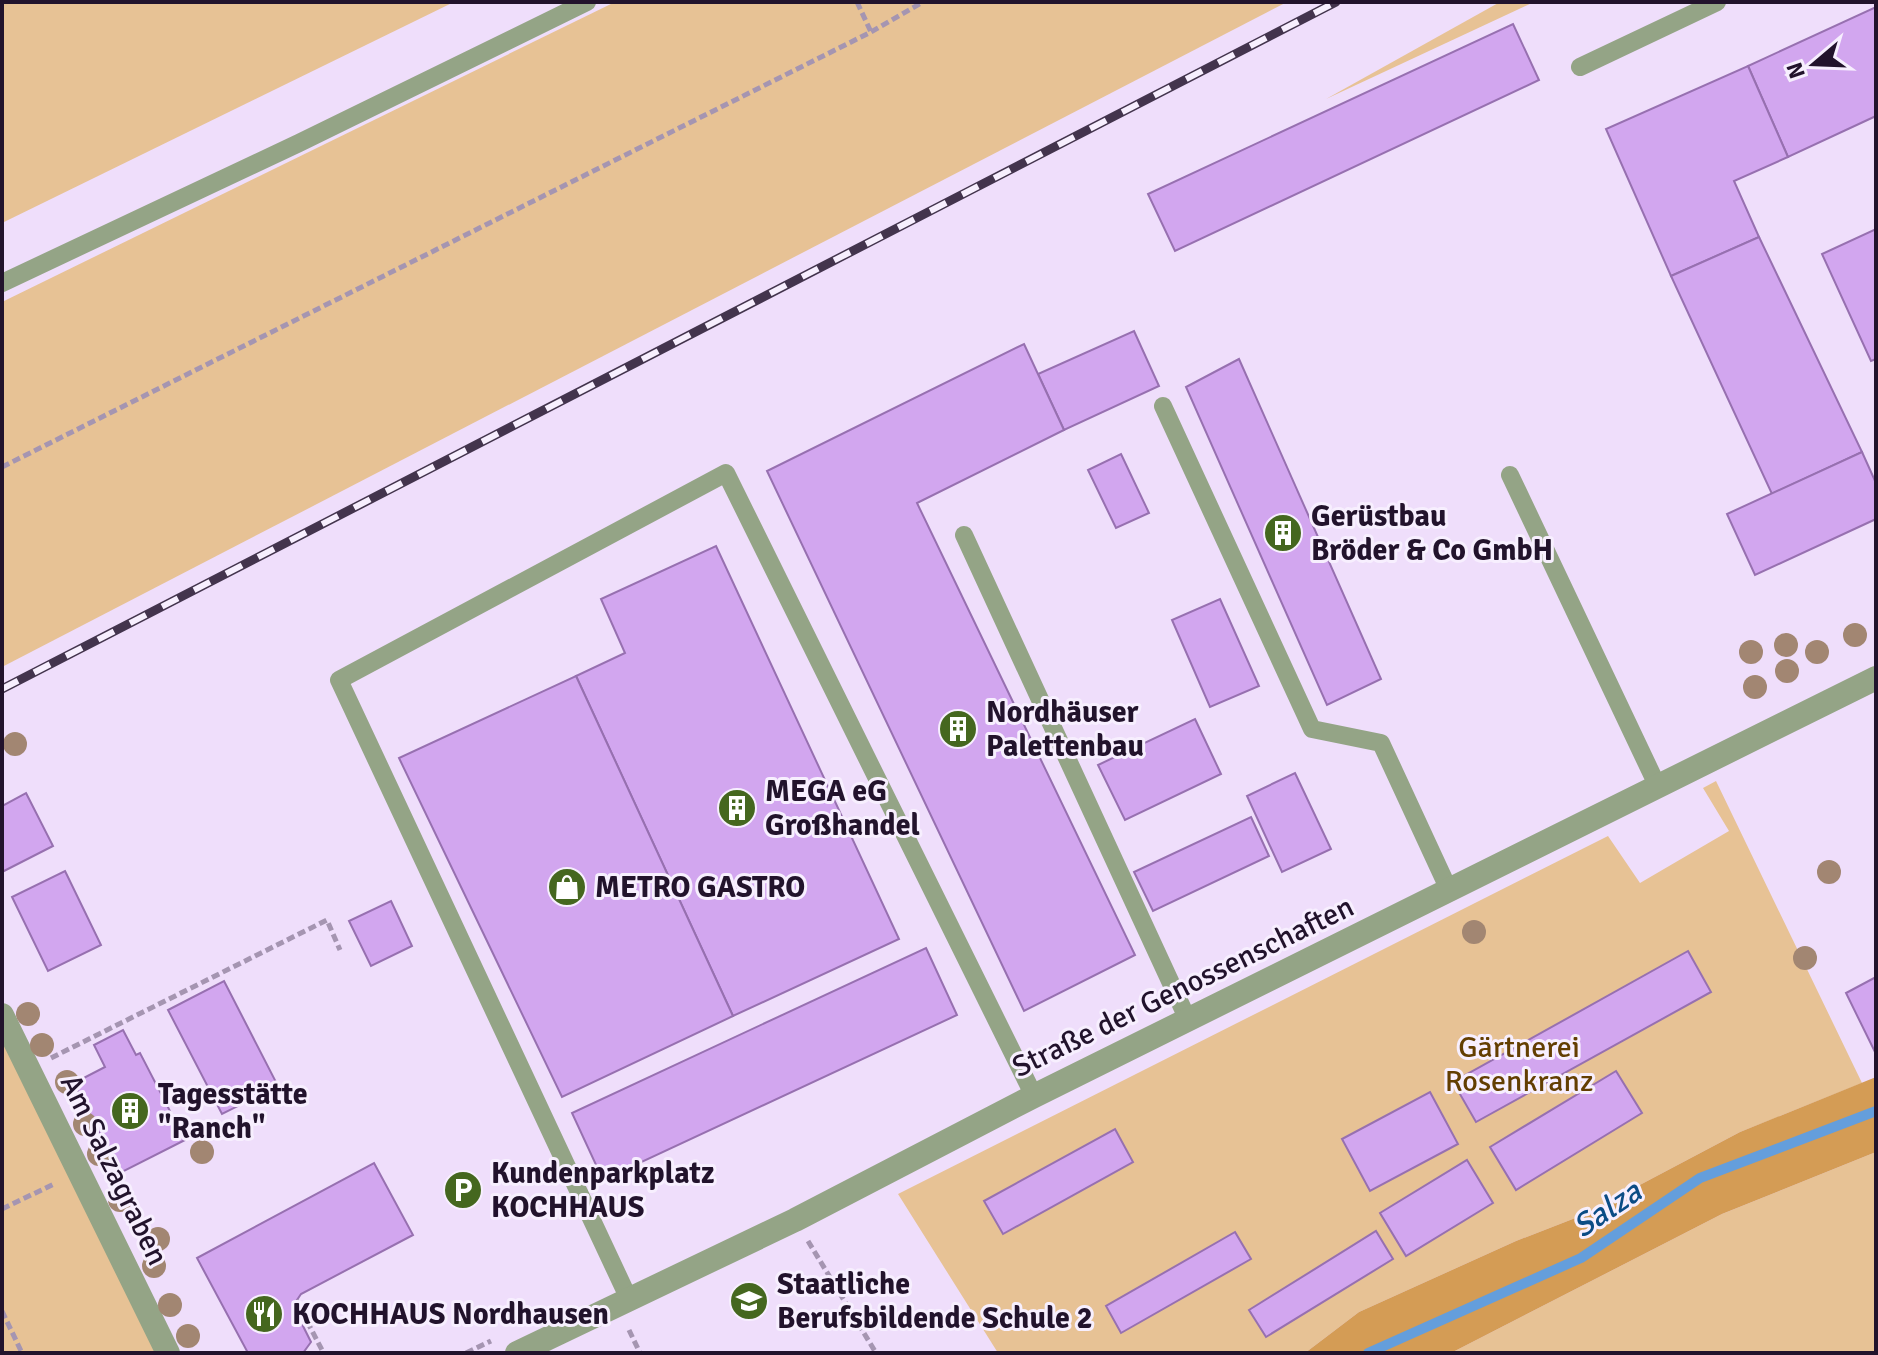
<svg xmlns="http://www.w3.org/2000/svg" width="1878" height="1355" viewBox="0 0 1878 1355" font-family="Signika,sans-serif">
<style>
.green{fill:#e7c295}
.forest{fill:#d49c55}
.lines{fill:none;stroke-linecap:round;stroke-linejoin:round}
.stream{stroke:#649edc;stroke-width:10}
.building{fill:#d2a6ef;stroke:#9770b0;stroke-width:2}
.path{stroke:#a595b1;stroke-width:5;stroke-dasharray:8 4;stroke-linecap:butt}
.lane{stroke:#94a486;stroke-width:18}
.street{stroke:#94a486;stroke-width:24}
.rail-casing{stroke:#43344d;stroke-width:9}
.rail{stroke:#f7effe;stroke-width:6;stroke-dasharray:18;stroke-linecap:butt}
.tree{fill:#a28672}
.labels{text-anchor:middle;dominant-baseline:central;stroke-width:6;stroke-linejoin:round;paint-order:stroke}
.poi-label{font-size:30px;font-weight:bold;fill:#22132c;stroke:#f7effe;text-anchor:start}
.street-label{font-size:30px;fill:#22132c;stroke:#f7effe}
.park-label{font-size:30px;fill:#633e01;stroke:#f7effe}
.water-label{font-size:32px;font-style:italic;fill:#0b4c85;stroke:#f7effe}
</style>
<rect width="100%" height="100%" fill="#efdefb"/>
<g class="green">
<path d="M2,2H454L2,223Z"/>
<path d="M615,2H1287L2,667V302Z"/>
<path d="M1500,2H1534L1326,99Z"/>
<path d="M1716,781L1862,1083L1740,1132L1583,1215L1516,1241L1359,1312L1305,1353H998L898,1194L1608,836L1640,883L1729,831L1703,788Z"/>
<path d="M2,1002L176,1353H2Z"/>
<path d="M1876,1152V1353H1451L1722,1214Z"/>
</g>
<path class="forest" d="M1876,1077V1152L1722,1214L1451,1353H1305L1359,1312L1516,1241L1583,1215L1740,1132Z"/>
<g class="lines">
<path class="stream" d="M1368,1353L1581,1258L1700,1178L1876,1111"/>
</g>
<g class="building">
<path d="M1876,7V116L1788,157L1748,66Z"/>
<path d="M1513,24L1539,80L1175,251L1148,194Z"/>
<path d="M1748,66L1788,157L1734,181L1759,237L1671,276L1606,129Z"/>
<path d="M1876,229V359L1871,361L1822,254Z"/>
<path d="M1759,237L1862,452L1772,494L1671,276Z"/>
<path d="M1134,331L1159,386L1064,430L1038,374Z"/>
<path d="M1024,344L1064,430L917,503L1135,955L1024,1011L767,471Z"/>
<path d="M1239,359L1381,679L1327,705L1186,387Z"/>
<path d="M1862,452L1876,483V519L1755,575L1727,514Z"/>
<path d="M1121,454L1149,513L1116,528L1088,470Z"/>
<path d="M716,546L899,939L733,1016L576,676L625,653L601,599Z"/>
<path d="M1220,599L1259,686L1210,707L1172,620Z"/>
<path d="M576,676L733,1016L562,1097L399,758Z"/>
<path d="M1195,719L1221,774L1125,820L1098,765Z"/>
<path d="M1295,773L1331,849L1282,872L1247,796Z"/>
<path d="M26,793L53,846L2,872V806Z"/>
<path d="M1251,817L1269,856L1153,911L1134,872Z"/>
<path d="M65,871L101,945L48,971L12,897Z"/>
<path d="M391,901L412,946L371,966L349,921Z"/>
<path d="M926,948L957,1015L603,1180L572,1113Z"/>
<path d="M1688,951L1711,992L1476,1122L1453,1082Z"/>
<path d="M1876,977V1054L1846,993Z"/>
<path d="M224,981L278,1086L222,1114L168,1010Z"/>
<path d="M123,1030L136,1055L140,1053L185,1140L120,1173L74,1083L105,1067L94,1045Z"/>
<path d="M1616,1071L1642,1113L1516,1190L1490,1147Z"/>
<path d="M1430,1092L1458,1144L1370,1191L1342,1139Z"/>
<path d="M1115,1129L1133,1162L1003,1234L984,1201Z"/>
<path d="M1467,1160L1493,1203L1406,1256L1380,1213Z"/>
<path d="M374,1163L413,1235L301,1294L293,1306L311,1342L303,1353H248L197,1258Z"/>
<path d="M1376,1231L1393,1259L1266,1337L1249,1310Z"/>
<path d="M1235,1232L1251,1259L1121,1333L1106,1306Z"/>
</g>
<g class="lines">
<g class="path">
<path d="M857,2L871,32"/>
<path d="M2,467L871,32L923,2"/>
<path d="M51,1058L327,920L340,950"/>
<path d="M2,1209L56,1183"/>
<path d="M808,1241L876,1353"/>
<path d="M296,1300L322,1350"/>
<path d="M2,1311L22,1353"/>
<path d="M629,1330L640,1353"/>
<path d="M466,1353L491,1341"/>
</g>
<g class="lane">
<path d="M1580,67L1717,2"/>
<path d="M2,283L299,143L587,2"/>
<path d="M1163,406L1312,729L1381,743L1449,890"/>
<path d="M1510,475L1657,785"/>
<path d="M964,535L1188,1020"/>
<path d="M628,1297L339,680L726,473L1034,1096"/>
</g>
<g class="street">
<path d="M2,1015L168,1353"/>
<path d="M517,1353L795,1220L1034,1096L1876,678"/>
</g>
<g class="rail-casing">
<path id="rail" d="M2,689L1336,2"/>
</g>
<use href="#rail" class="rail"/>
</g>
<g class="tree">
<circle cx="1855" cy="635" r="12"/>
<circle cx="1786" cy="645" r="12"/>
<circle cx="1751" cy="652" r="12"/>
<circle cx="1817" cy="652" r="12"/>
<circle cx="1787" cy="671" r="12"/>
<circle cx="1755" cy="687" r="12"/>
<circle cx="15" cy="744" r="12"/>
<circle cx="1829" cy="872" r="12"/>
<circle cx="1474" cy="932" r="12"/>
<circle cx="1805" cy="958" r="12"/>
<circle cx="28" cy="1014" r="12"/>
<circle cx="42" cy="1045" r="12"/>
<circle cx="67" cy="1082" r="12"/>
<circle cx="85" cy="1124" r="12"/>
<circle cx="202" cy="1152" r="12"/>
<circle cx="99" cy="1154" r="12"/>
<circle cx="120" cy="1200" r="12"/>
<circle cx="158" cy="1239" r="12"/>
<circle cx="154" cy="1266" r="12"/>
<circle cx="170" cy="1305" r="12"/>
<circle cx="188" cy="1336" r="12"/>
</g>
<defs>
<g id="building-disc" transform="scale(2)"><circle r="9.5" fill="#45671f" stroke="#f7effe"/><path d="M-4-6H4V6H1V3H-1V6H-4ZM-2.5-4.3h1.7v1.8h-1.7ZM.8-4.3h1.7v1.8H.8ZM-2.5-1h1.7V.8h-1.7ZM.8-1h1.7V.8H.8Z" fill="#fff"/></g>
<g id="shop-disc" transform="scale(2)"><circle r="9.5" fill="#45671f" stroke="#f7effe"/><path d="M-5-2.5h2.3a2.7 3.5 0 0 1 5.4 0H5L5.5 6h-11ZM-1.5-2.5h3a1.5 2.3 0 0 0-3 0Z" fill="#fff"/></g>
<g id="parking-disc" transform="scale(2)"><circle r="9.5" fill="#45671f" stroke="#f7effe"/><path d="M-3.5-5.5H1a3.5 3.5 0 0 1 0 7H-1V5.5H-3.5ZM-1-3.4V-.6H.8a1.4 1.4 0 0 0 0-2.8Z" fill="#fff"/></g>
<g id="school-disc" transform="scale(2)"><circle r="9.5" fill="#45671f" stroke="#f7effe"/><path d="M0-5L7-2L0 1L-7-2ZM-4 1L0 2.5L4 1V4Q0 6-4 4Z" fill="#fff"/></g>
<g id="restaurant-disc" transform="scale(2)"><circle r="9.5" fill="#45671f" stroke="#f7effe"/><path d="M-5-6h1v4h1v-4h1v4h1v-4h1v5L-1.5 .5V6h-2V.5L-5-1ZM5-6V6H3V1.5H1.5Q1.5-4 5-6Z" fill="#fff"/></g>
</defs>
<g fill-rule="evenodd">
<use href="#building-disc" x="1283" y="533"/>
<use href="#building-disc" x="958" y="729"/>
<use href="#building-disc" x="737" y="808"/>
<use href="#shop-disc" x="567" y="887"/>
<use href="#building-disc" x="130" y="1111"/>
<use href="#parking-disc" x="463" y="1190"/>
<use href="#school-disc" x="749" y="1301"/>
<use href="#restaurant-disc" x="264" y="1314"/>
</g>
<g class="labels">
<g class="poi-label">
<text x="1311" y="516">Gerüstbau<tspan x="1311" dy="34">Bröder &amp; Co GmbH</tspan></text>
<text x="986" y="712">Nordhäuser<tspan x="986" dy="34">Palettenbau</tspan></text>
<text x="765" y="791">MEGA eG<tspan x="765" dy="34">Großhandel</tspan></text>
<text x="595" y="887">METRO GASTRO</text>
<text x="158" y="1094">Tagesstätte<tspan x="158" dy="34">"Ranch"</tspan></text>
<text x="491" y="1173">Kundenparkplatz<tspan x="491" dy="34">KOCHHAUS</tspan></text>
<text x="777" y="1284">Staatliche<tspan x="777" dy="34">Berufsbildende Schule 2</tspan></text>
<text x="292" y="1314">KOCHHAUS Nordhausen</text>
</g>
<g class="street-label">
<text transform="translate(1183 987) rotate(-26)">Straße der Genossenschaften</text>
<text transform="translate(114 1170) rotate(64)">Am Salzagraben</text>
</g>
<g class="park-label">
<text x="1519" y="1047">Gärtnerei<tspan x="1519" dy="34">Rosenkranz</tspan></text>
</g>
<g class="water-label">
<text transform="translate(1607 1209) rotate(-34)">Salza</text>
</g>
</g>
<rect width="1878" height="1355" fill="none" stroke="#22132c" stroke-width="8"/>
<g transform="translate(1814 64) rotate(251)" stroke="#f7effe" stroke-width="6" paint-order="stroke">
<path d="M0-6L14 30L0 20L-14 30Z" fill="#22132c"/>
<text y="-12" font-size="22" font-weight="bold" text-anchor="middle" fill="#22132c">N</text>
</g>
</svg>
